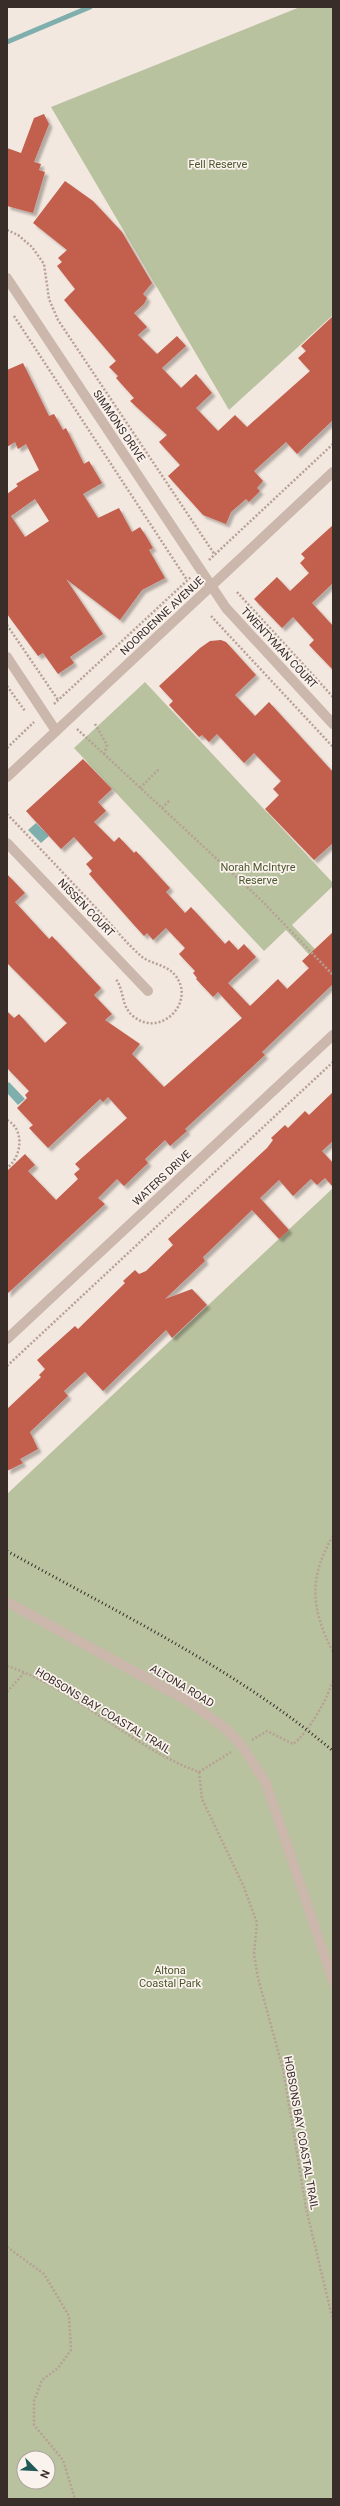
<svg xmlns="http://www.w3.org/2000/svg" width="340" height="2506" viewBox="0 0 340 2506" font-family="Roboto,sans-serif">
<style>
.green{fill:#b9c29f;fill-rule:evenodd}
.water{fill:#7fafad}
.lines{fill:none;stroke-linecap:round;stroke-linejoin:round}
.stream{stroke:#7fafad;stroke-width:5}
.building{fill:#c35e4d;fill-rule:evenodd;filter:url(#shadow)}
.path{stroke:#b7a095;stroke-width:2.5;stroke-dasharray:2 2;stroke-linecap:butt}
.minor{stroke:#cbb7ab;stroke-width:10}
.rail{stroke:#392d2a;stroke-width:3;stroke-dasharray:1 3;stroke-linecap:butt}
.labels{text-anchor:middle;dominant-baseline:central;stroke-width:3.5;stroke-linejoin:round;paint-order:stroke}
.park-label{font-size:11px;fill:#4c572e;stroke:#faf2ec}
.street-label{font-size:11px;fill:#392d2a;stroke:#faf2ec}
</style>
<defs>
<filter id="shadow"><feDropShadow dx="3.5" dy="3.5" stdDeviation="1" flood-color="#0004"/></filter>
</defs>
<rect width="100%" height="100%" fill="#f3e8df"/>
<g class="green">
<path d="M300,7H333V315L229,410L51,107Z"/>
<path d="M145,682L333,883V886L292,925L333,968V980L286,930L264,951L74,748Z"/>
<path d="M333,1188V2499H7V1494ZM24,2458H48V2482H24Z"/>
</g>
<g class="water">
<path d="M36,823L49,836L41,843L28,830Z"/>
<path d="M9,1082L25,1099L18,1105L7,1093V1084Z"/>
</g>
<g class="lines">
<path class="stream" d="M7,42L90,7"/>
</g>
<g class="building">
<path d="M44,114L49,124L34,162L41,164L39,170L45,172L33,213L7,206V148L21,153L34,118Z"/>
<path d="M65,181L93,201L122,232L152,283L143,294L147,298L144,304L134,313L147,327L138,335L157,354L177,336L186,346L162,368L181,388L196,374L212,393L196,408L218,431L235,415L247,427L310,371L298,358L306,351L301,346L333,316V420L297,454L286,442L254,471L263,481L257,488L260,491L249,502L246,499L231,512L226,524L203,515L168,476L180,465L159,442L167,435L130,401L134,398L116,378L118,376L109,367L116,361L64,300L75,289L57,266L62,262L58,258L67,250L33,223Z"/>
<path d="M23,363L49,416L54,414L63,430L66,428L84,464L89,461L102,483L83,494L98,518L119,508L132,532L140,527L146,536L153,548L149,550L165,578L142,590L120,620L66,579L103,634L70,657L74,663L58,674L43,653L38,656L7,614V494L18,486L16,484L39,470L26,444L18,449L15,442L7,447V370ZM35,499L49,521L25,537L11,516Z"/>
<path d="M333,525V583L312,603L333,626V670L309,645L314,640L293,617L282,628L254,599L277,577L290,591L309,573L300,563L305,558L301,554Z"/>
<path d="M221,640L226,642L256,675L235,695L255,716L269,702L333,772V843L314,860L265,809L279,795L273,789L281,781L254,753L244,763L217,734L209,742L202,735L199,737L169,705L173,701L159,686L200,648L210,641Z"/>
<path d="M83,759L112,789L98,802L106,811L94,822L114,842L119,837L134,853L136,851L170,888L166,892L185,913L191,907L225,944L229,940L238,950L244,944L256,957L228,983L250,1006L278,979L287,989L309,968L302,961L333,932V984L262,1052L265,1055L185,1129L187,1131L170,1146L165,1140L145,1159L148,1163L124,1186L117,1179L98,1198L105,1204L7,1294V1171L25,1154L35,1165L28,1171L56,1200L78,1179L74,1174L80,1169L75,1164L127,1118L108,1097L103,1102L100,1099L48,1148L29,1128L33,1125L17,1108L27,1098L25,1095L29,1091L7,1068V1011L14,1018L19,1014L45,1043L67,1023L7,963V874L25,893L15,902L49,939L52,936L101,988L94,995L112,1014L105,1020L140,1044L132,1054L164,1087L242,1018L218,992L213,997L196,979L197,978L193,973L195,971L179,954L185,948L166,928L153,940L147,933L144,936L134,925L89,874L92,871L86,864L93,858L74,837L61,849L26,811Z"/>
<path d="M333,1092V1141L322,1151L333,1163V1187L325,1178L317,1185L311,1179L293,1196L279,1180L260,1198L289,1230L279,1239L252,1210L203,1257L205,1261L165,1299L192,1289L207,1305L172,1338L166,1330L103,1391L85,1372L64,1391L68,1396L30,1432L38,1449L20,1459L23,1463L7,1471V1409L41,1377L39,1375L45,1369L37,1360L75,1326L78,1329L125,1283L123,1281L135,1270L139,1274L146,1271L173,1245L168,1239L267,1148L273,1140L271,1138L285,1125L288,1128L305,1111L309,1115Z"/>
</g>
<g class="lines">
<g class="path">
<path d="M7,230L18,235L32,247L44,264L49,299L58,320L215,555"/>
<path d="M14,316L187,580"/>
<path d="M209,560L333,444"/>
<path d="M237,592L333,697"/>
<path d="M211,616L333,747"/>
<path d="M7,625L58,700"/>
<path d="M7,686L25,711"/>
<path d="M54,704L191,577"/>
<path d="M95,724L107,745L104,754"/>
<path d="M77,729L261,900L333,975"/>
<path d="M7,748L34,722"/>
<path d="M140,788L159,769"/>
<path d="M162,808L170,800"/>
<path d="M7,814C37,845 67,877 97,909C111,924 125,942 141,956C150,964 166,964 175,975C197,1002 160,1039 133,1016C120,1005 125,990 115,978"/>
<path d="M7,1120C25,1129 22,1157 7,1168"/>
<path d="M7,1366L333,1062"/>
<path d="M333,1536C308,1578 311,1609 333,1652"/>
<path d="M7,1666C75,1688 130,1747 199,1772L202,1799L243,1885L257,1923L254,1954L258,1978L283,2069L306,2208L333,2321"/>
<path d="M7,1692L24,1673"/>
<path d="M252,1740L267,1731L293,1744C307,1735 330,1695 333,1679"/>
<path d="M199,1772L231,1752"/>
<path d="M7,2247L44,2274L69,2316L71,2350L58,2368L42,2380L34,2401V2425L63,2460L75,2499"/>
</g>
<g class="minor">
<path d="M7,278L226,608L333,724"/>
<path d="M7,657L56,731"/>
<path d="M7,777L333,472"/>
<path d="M7,843L148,991"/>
<path d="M7,1339L333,1035"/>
<path d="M7,1602L190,1702L227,1730L242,1746L266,1783L333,1981"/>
</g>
<path class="rail" d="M7,1551C118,1613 236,1669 333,1751"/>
</g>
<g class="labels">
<g class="park-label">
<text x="218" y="164">Fell Reserve</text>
<text x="258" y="867">Norah McIntyre<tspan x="258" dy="13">Reserve</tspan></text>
<text x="170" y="1970">Altona<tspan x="170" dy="13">Coastal Park</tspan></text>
</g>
<g class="street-label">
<text transform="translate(119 426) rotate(56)">SIMMONS DRIVE</text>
<text transform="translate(162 616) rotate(-43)">NOORDENNE AVENUE</text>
<text transform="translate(279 648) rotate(47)">TWENTYMAN COURT</text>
<text transform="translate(86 908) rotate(46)">NISSEN COURT</text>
<text transform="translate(162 1178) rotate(-43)">WATERS DRIVE</text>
<text transform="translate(182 1686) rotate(31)">ALTONA ROAD</text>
<text transform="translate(103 1711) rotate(31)">HOBSONS BAY COASTAL TRAIL</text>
<text transform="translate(301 2133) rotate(80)">HOBSONS BAY COASTAL TRAIL</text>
</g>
</g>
<rect width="340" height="2506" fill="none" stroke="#392d2a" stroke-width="16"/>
<g transform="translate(36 2470) rotate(114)"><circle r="19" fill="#faf2ec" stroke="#ada39e"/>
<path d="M0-3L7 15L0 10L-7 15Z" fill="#205a58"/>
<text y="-6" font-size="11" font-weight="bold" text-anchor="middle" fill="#392d2a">N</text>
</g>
</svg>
